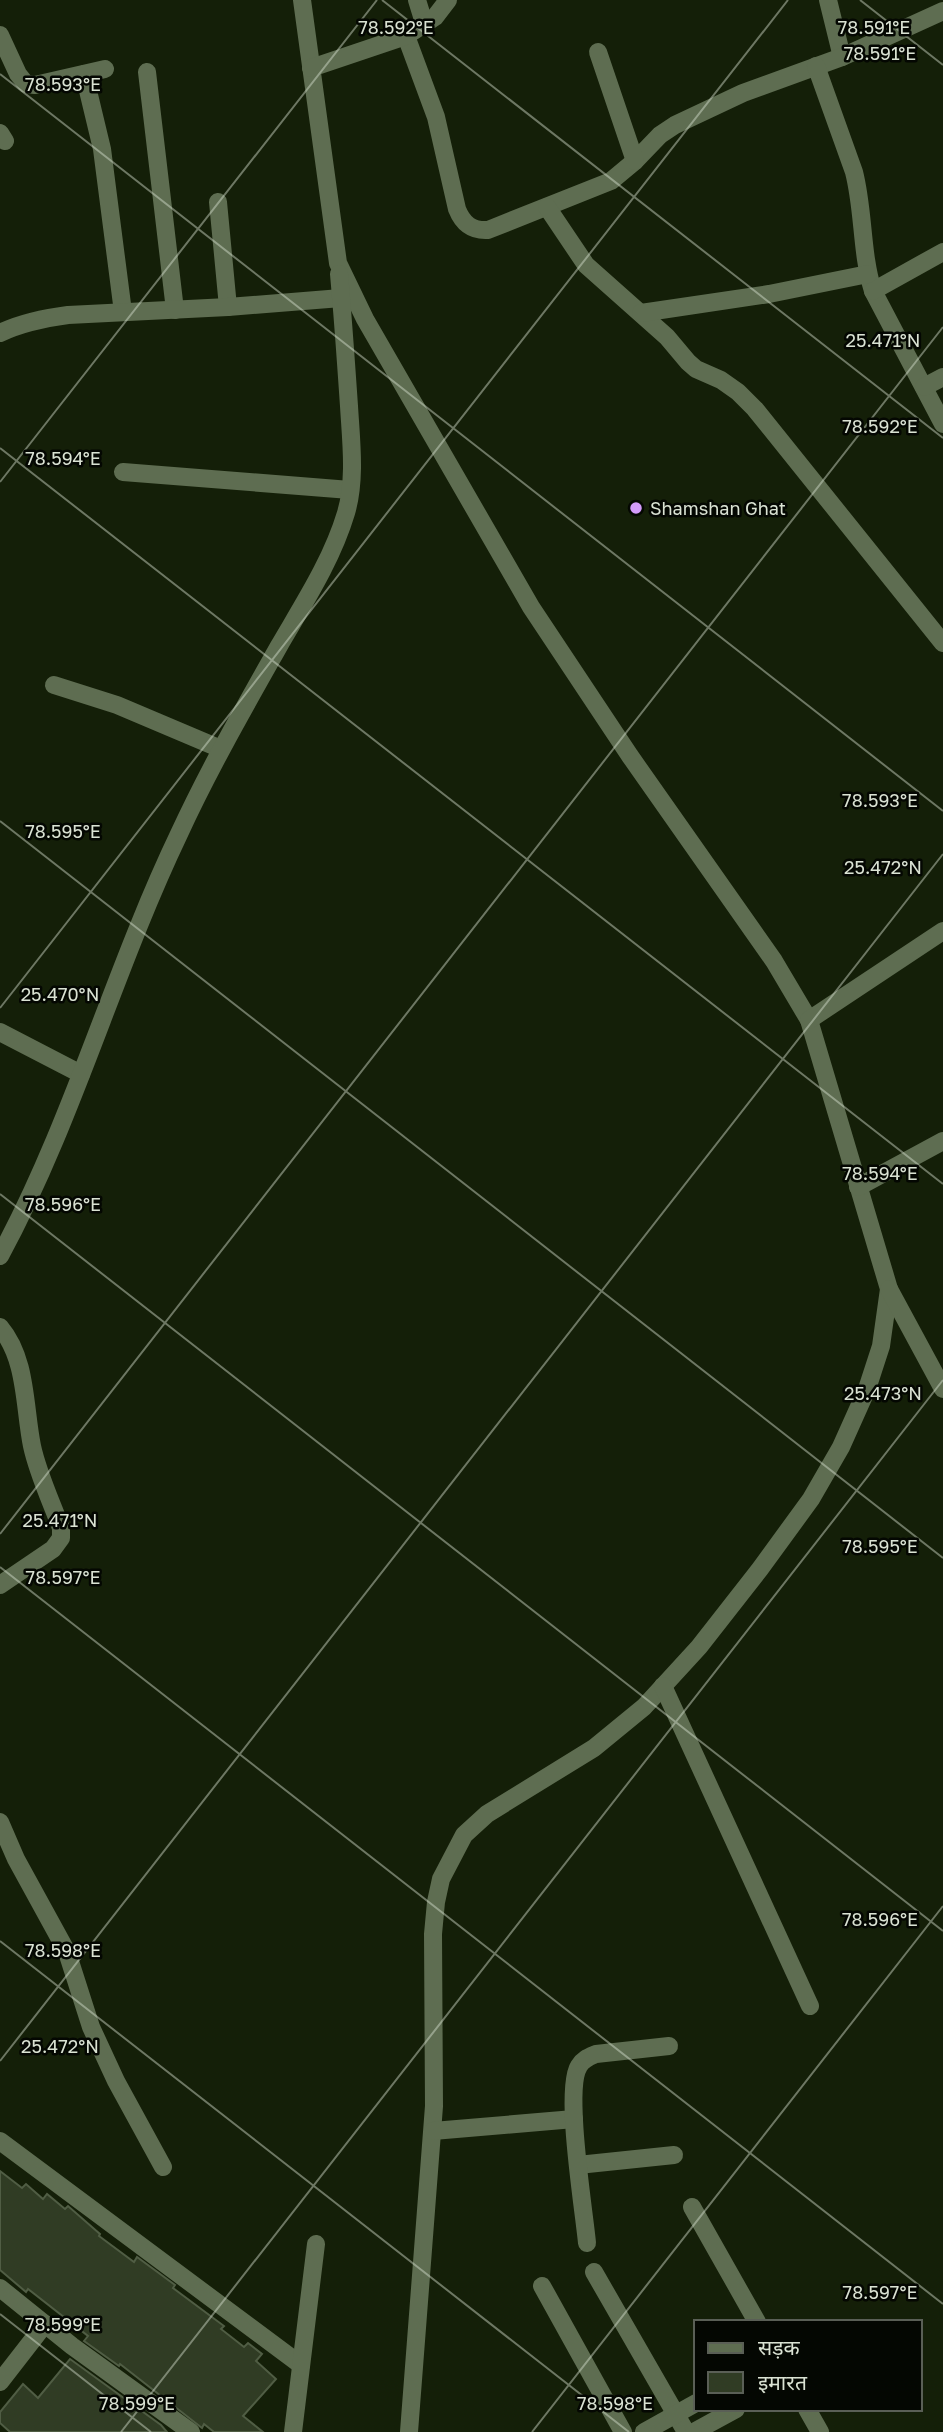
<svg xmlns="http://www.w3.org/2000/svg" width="943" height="2432" viewBox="0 0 943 2432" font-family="'Golos Text','Noto Sans Devanagari',sans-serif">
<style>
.building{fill:#303c24;stroke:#505d44;stroke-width:2}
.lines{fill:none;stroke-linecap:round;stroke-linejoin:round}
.minor{stroke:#5e6d51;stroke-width:18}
.ticks{fill:none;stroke:#dae2d3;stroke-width:2;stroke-opacity:0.45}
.poi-dot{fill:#d49cfb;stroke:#040702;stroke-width:2.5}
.labels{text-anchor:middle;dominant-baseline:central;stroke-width:5;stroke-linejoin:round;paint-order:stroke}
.poi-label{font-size:18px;fill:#dae2d3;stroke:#040702;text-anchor:start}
.ticks-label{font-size:18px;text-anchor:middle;fill:#dae2d3;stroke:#040702;stroke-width:5;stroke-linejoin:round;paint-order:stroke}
</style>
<rect width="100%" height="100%" fill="#141f08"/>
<g class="building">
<path d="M0,2171L22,2188L26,2184L43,2199L47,2194L65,2209L68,2206L100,2234L99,2236L134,2262L137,2257L175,2285L173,2288L224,2326L221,2329L244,2347L248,2343L262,2354L256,2361L276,2379L243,2416L263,2432H214L204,2424L202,2428L120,2364L119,2366L84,2341L88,2336L28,2289L26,2292L0,2270Z"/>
<path d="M70,2359L161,2425L167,2432H10L0,2423V2412L23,2384L38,2398Z"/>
</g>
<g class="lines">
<g class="minor">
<path d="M302,0L338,263L365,319L531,607L630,756L774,961L809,1020L889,1289L881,1346L867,1389L841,1447L811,1499L760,1569L699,1647L644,1707L594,1748L487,1814L464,1835L441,1879L436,1902L433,1934L434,2106L409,2432"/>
<path d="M417,0L425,26"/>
<path d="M828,0L842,57"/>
<path d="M0,35L18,74L26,84L35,85L105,69"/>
<path d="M406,36L436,117L457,209C463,224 472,231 488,230L611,181L635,161L660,135L675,125L743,93L842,57L943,11"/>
<path d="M598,52L635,161"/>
<path d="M816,66L854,172C864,211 861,253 873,291L943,424"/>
<path d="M311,68L406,36L435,17L448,0"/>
<path d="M147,72L175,310"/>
<path d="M84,74L102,149L123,312"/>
<path d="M0,133L5,141"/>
<path d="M218,202L228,307"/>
<path d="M547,207L586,265L667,337L688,362L696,369L721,380L738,392L755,409L943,643"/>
<path d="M873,291L943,252"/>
<path d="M641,313L769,294L868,274"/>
<path d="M0,333C21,323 45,318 68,315L228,307L341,298"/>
<path d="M924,387L943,377"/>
<path d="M123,472L350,490"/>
<path d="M54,685L117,705L221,749"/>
<path d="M809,1020L943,931"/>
<path d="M0,1032L81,1074"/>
<path d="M858,1187L943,1141"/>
<path d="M0,1256C73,1121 113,972 179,834C209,769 244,708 279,646C304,603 332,560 346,513C356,479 351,441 349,406C346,362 343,318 339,274"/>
<path d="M889,1289L943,1389"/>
<path d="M0,1327C27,1359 24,1406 32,1446C38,1474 51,1501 61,1528V1538L53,1549L0,1585"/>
<path d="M663,1686L810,2006"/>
<path d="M0,1822L16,1859L67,1952L91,2027L116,2081L163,2167"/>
<path d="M433,2131L574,2119"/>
<path d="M0,2141L301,2365"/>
<path d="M578,2165L674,2155"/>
<path d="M692,2207L757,2322"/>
<path d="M587,2243C584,2210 564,2089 579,2066C583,2059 589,2057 596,2054L669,2046"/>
<path d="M594,2272L686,2432"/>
<path d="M542,2286L623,2432"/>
<path d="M0,2288L72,2346L191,2432"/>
<path d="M0,2382L45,2324"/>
<path d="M807,2409L820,2432"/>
<path d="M293,2432L316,2244"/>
<path d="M644,2432L696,2403"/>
<path d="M694,2432L736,2409"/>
</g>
</g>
<path class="ticks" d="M382,0L943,438M860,0L943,65M0,74L943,811M0,448L943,1184M0,482L377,0M0,821L943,1558M0,1008L788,0M0,1194L943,1931M0,1534L943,327M0,1567L943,2304M0,1941L629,2432M0,2061L943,854M0,2314L151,2432M121,2432L943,1380M532,2432L943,1906"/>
<circle class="poi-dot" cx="636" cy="508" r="7"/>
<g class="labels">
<g class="poi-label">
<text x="650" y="508">Shamshan Ghat</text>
</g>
</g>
<g class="ticks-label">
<text x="396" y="34">78.592°E</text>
<text x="874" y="34">78.591°E</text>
<text x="880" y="60">78.591°E</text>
<text x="63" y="91">78.593°E</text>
<text x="883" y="347">25.471°N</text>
<text x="880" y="433">78.592°E</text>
<text x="63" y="465">78.594°E</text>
<text x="880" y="807">78.593°E</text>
<text x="63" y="838">78.595°E</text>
<text x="883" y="874">25.472°N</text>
<text x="60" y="1001">25.470°N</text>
<text x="880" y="1180">78.594°E</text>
<text x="63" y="1211">78.596°E</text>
<text x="883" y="1400">25.473°N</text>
<text x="60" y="1527">25.471°N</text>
<text x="880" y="1553">78.595°E</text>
<text x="63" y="1584">78.597°E</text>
<text x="880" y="1926">78.596°E</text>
<text x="63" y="1957">78.598°E</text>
<text x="60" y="2053">25.472°N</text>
<text x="880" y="2299">78.597°E</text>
<text x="63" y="2331">78.599°E</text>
<text x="137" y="2410">78.599°E</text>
<text x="615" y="2410">78.598°E</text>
</g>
<rect x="694" y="2320" width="228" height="91" fill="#040702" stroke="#5a5f56" stroke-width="2"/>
<rect x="708" y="2343" width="35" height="10" fill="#5e6d51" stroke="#5a5f56" stroke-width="2"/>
<text x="758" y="2355" font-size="21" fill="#dae2d3">सड़क</text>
<rect x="708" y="2372" width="35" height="21" fill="#303c24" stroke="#5a5f56" stroke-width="2"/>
<text x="758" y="2390" font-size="21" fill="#dae2d3">इमारत</text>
</svg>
